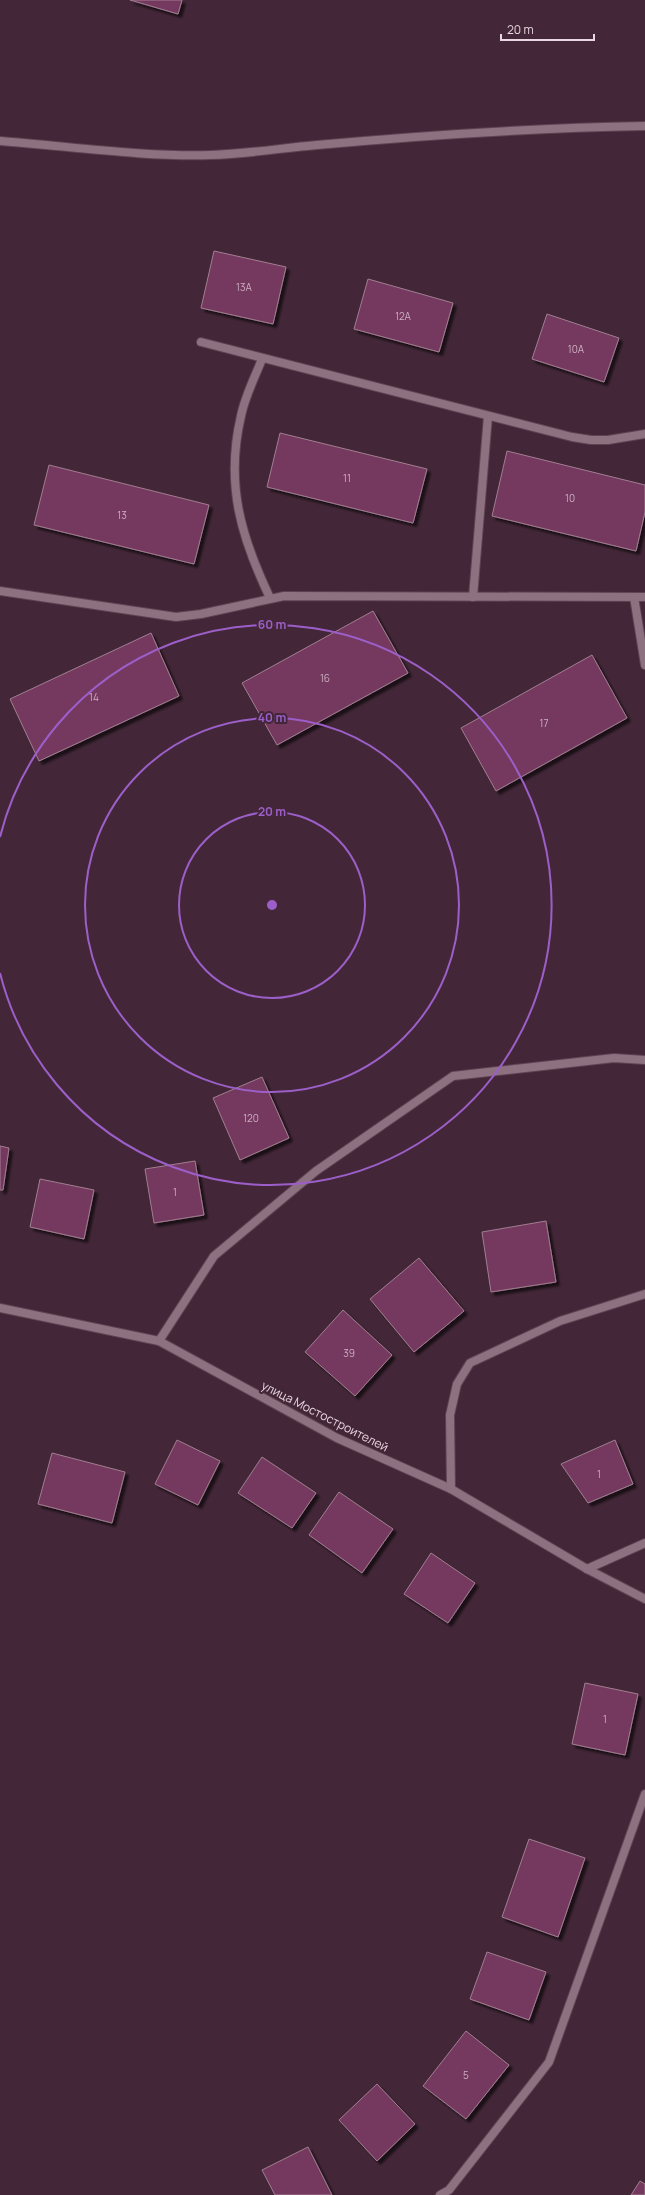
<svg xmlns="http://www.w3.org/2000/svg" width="645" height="2195" viewBox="0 0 645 2195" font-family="Manrope,sans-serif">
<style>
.building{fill:#75395e;stroke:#a17e91;filter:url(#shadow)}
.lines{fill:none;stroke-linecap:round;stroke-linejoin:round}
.lane-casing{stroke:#5e4353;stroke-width:10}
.street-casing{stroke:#5e4353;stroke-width:10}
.lane{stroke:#8e7181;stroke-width:8}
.street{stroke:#8e7181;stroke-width:8}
.ring{fill:none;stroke:#9c5fc9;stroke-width:2}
.labels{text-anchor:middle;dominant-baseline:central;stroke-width:4;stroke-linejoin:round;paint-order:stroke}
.number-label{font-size:10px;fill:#ccafc0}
.street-label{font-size:12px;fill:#e9d6e0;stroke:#432738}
.centre{fill:#9c5fc9;stroke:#432738;stroke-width:2}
.ring-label{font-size:12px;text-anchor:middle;font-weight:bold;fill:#9c5fc9;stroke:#432738;stroke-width:4;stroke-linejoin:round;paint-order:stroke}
</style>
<defs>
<filter id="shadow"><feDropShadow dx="3.5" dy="3.5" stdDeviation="1" flood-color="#0009"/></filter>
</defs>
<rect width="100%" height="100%" fill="#432738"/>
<g class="building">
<path d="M130,0H182L178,14Z"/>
<path d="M214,251L286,267L273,324L201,308Z"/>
<path d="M368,279L453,303L439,352L354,329Z"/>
<path d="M547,314L619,338L604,382L532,359Z"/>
<path d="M280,433L427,469L413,523L267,487Z"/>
<path d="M507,451L645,485V512L636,551L492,516Z"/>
<path d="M49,465L209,505L194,564L34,525Z"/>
<path d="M373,611L408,673L277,745L242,683Z"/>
<path d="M151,633L179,696L39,761L10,699Z"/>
<path d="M592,655L627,718L496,791L461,728Z"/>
<path d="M262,1077L289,1138L240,1160L213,1098Z"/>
<path d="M0,1146L9,1148L3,1190H0Z"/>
<path d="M195,1161L204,1215L154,1223L145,1169Z"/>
<path d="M40,1179L94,1190L84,1239L30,1227Z"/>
<path d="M546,1221L556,1282L491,1292L482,1232Z"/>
<path d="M419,1258L464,1311L414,1352L370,1299Z"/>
<path d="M343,1310L392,1355L355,1396L305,1352Z"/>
<path d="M177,1440L220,1461L198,1505L155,1484Z"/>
<path d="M615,1440L633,1484L588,1503L561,1464Z"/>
<path d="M52,1453L125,1472L112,1523L38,1504Z"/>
<path d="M262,1457L316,1493L292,1528L238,1493Z"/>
<path d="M339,1492L393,1529L362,1573L309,1535Z"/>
<path d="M431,1553L475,1583L448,1623L404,1594Z"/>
<path d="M585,1683L638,1694L625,1755L572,1744Z"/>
<path d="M529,1839L585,1858L558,1937L502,1917Z"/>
<path d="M487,1952L546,1972L529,2020L470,1999Z"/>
<path d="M466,2031L509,2065L466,2119L423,2086Z"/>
<path d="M377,2084L415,2124L377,2161L339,2120Z"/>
<path d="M308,2147L332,2195H275L262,2170Z"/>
<path d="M640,2181L645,2184V2195H631Z"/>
</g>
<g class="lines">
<g class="lane-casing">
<g id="lane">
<path d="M0,141C68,146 143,157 211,155C247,154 282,148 317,145C426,135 536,128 645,126"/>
<path d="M201,342L572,437L591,440H608L645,434"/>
<path d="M262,359C255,377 245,396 241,416C225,484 241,537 270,598"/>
<path d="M473,597L488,416"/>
<path d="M634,597L645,665"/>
</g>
</g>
<g class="street-casing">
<g id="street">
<path d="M0,591L176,617L201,614L284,596L645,597"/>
<path d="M0,1308L159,1341L337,1438L451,1489L587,1569L645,1599"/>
<path d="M159,1341L214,1256L316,1171L453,1076L614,1058L645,1060"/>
<path d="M451,1489L450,1415L457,1384L470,1363L560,1321L645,1294"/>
<path d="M587,1569L645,1543"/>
<path d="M440,2195L449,2190L549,2062L645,1794"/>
</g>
</g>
<use href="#lane" class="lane"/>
<use href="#street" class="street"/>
</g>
<g class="ring">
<circle cx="272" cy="905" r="93"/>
<circle cx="272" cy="905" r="187"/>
<path d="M0 837A280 280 0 1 1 0 973"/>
</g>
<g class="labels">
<g class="number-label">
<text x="244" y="287">13А</text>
<text x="403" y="316">12А</text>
<text x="576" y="349">10А</text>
<text x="347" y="478">11</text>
<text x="570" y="498">10</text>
<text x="122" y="515">13</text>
<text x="325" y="678">16</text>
<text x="94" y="697">14</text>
<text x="544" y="723">17</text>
<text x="251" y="1118">120</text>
<text x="175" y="1192">1</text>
<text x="349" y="1353">39</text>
<text x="599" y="1474">1</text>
<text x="605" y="1719">1</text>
<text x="466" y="2075">5</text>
</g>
<g class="street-label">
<text transform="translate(325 1416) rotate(27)">улица Мостостроителей</text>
</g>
</g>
<circle cx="272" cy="905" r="6" class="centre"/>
<g class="ring-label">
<text x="272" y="629">60 m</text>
<text x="272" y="722">40 m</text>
<text x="272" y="816">20 m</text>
</g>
<path d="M501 34v6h93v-6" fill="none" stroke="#e9d6e0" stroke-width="2"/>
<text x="507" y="34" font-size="12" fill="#e9d6e0" stroke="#432738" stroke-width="3" paint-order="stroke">20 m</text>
</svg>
